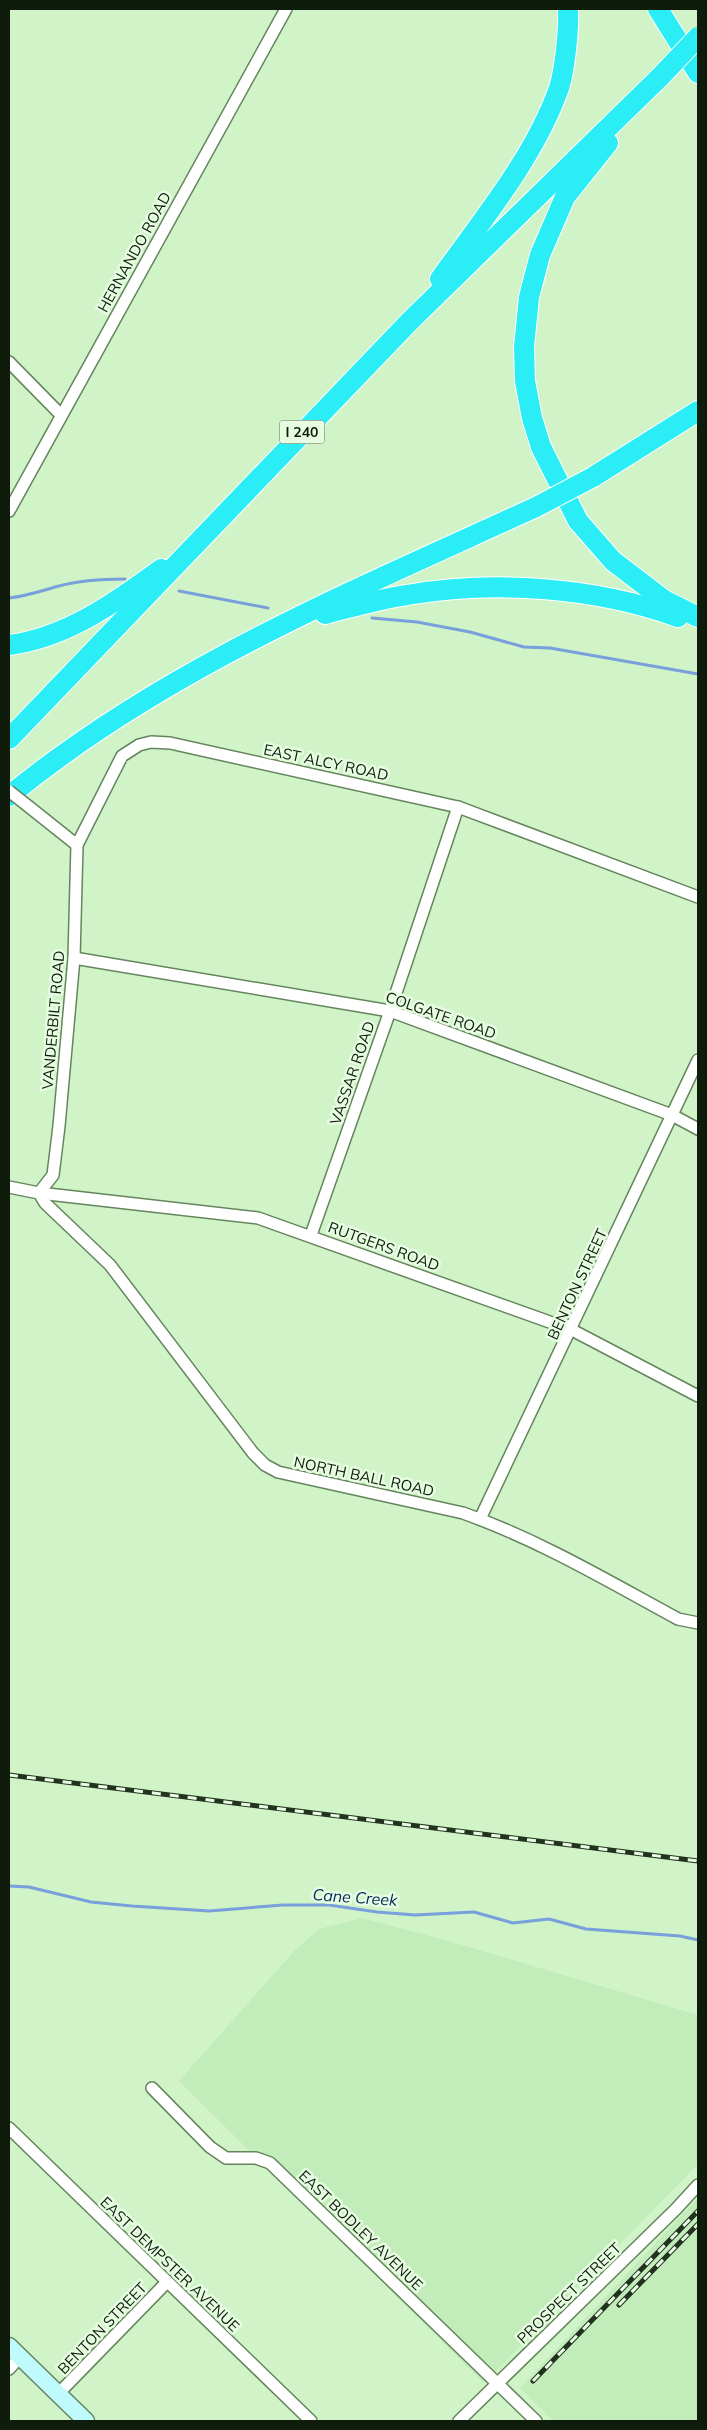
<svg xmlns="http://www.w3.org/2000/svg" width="707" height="2430" viewBox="0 0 707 2430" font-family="Mulish,sans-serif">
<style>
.built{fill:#c2ecb9}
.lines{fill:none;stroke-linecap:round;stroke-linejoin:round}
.stream{stroke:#799fdc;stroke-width:3}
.minor-casing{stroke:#65855d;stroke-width:14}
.secondary-casing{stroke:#65855d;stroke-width:19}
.motorway-casing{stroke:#fff;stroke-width:22}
.minor{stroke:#fff;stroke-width:11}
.secondary{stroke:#bffafc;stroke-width:16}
.motorway{stroke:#2bedf6;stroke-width:20}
.rail-casing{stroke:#22321f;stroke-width:5}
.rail{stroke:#e7fde2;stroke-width:3;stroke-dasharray:9;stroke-linecap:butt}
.minor-bridge-casing{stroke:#65855d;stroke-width:14;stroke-linecap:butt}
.motorway-bridge-casing{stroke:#fff;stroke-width:22;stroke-linecap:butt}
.minor-bridge{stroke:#fff;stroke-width:11}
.motorway-bridge{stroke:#2bedf6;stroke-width:20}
.labels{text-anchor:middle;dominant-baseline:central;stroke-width:5;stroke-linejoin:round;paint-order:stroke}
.shield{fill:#e7fde2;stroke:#50604c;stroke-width:1}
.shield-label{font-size:14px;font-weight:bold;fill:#0f1c0c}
.street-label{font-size:15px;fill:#0f1c0c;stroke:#e7fde2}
.water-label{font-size:16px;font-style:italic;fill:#04265c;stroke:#e7fde2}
</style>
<rect width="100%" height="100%" fill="#d0f4c7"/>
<g class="built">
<path d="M362,1918L452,1942L698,2015V2164L484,2383L179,2081L294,1951L319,1929Z"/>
<path d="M698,2198V2421H554L520,2388Z"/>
</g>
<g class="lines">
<g class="stream">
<path d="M179,591L268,608"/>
<path d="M9,598C27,596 41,591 59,586C81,580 103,579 125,579"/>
<path d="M372,618L417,622L470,632L524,647L550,648L698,674"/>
<path d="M9,1886L29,1887L91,1902L132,1906L209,1911L283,1905H329L377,1912L415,1915L474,1912L513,1923L549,1919L586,1929L680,1936L698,1940"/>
</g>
<g class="minor-casing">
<g id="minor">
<path d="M9,362L61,415"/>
<path d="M9,511L286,9"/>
<path d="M28,806L77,845"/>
<path d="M74,958L390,1011L672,1115L698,1129"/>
<path d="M9,1187L39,1193L45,1203L110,1265L253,1453L265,1465L278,1472L463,1513C539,1540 608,1581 678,1619L698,1623"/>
<path d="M39,1193L53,1175L59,1126L74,958L77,845L122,756L139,745L151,742L170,743L458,807L698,897"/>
<path d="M39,1193L258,1218L572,1330L698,1396"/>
<path d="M311,1235L390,1011L458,807"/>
<path d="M480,1519L698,1060"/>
<path d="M152,2088L210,2147L226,2158H256L270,2163L536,2421"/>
<path d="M9,2128L311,2421"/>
<path d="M9,2369L20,2357"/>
<path d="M58,2394L167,2282"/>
<path d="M459,2421L676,2209L698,2185"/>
</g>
</g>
<g class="secondary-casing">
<path id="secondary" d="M9,2346L86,2421"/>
</g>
<g class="motorway-casing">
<g id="motorway">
<path d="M658,9L698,73"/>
<path d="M608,143L565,197L540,255L529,297L524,347L525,381L532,418L541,447L578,521L613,561L664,600L698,617"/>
<path d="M440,279C483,219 534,158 559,88C565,69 569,29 568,9"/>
<path d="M593,477L698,411"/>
<path d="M325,614C352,607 379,599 407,595C494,580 594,587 678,617"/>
<path d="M9,645C66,638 116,602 161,569"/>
<path d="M9,739L410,321L660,77"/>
<path d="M9,796C165,668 353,591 536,507"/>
</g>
</g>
<use href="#minor" class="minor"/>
<use href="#secondary" class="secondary"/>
<use href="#motorway" class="motorway"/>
<g class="rail-casing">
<g id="rail">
<path d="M9,1775L698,1861"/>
<path d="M619,2305L698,2224"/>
<path d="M533,2381L698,2211"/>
</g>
</g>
<use href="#rail" class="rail"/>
<g class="minor-bridge-casing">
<path id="minor-bridge" d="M9,791L28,806"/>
</g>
<g class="motorway-bridge-casing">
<g id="motorway-bridge">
<path d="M660,77L698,37"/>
<path d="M536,507L593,477"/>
</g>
</g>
<use href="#minor-bridge" class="minor-bridge"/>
<use href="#motorway-bridge" class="motorway-bridge"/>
</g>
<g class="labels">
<rect class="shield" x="279.5" y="420.5" width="45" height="23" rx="4"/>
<g class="shield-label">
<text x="302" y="432">I 240</text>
</g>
<g class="street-label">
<text transform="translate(134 252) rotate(-61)">HERNANDO ROAD</text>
<text transform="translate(326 762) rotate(12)">EAST ALCY ROAD</text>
<text transform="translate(441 1015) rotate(19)">COLGATE ROAD</text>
<text transform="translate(53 1020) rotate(-85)">VANDERBILT ROAD</text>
<text transform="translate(352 1073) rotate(-71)">VASSAR ROAD</text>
<text transform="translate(384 1246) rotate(20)">RUTGERS ROAD</text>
<text transform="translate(577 1284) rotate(-65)">BENTON STREET</text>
<text transform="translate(364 1476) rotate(12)">NORTH BALL ROAD</text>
<text transform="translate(361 2230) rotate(44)">EAST BODLEY AVENUE</text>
<text transform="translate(170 2264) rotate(44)">EAST DEMPSTER AVENUE</text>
<text transform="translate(569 2293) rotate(-44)">PROSPECT STREET</text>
<text transform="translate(102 2328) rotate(-46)">BENTON STREET</text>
</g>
<g class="water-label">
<text transform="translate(355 1897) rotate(4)">Cane Creek</text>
</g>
</g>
<rect width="707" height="2430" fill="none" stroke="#0f1c0c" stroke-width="20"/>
</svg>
